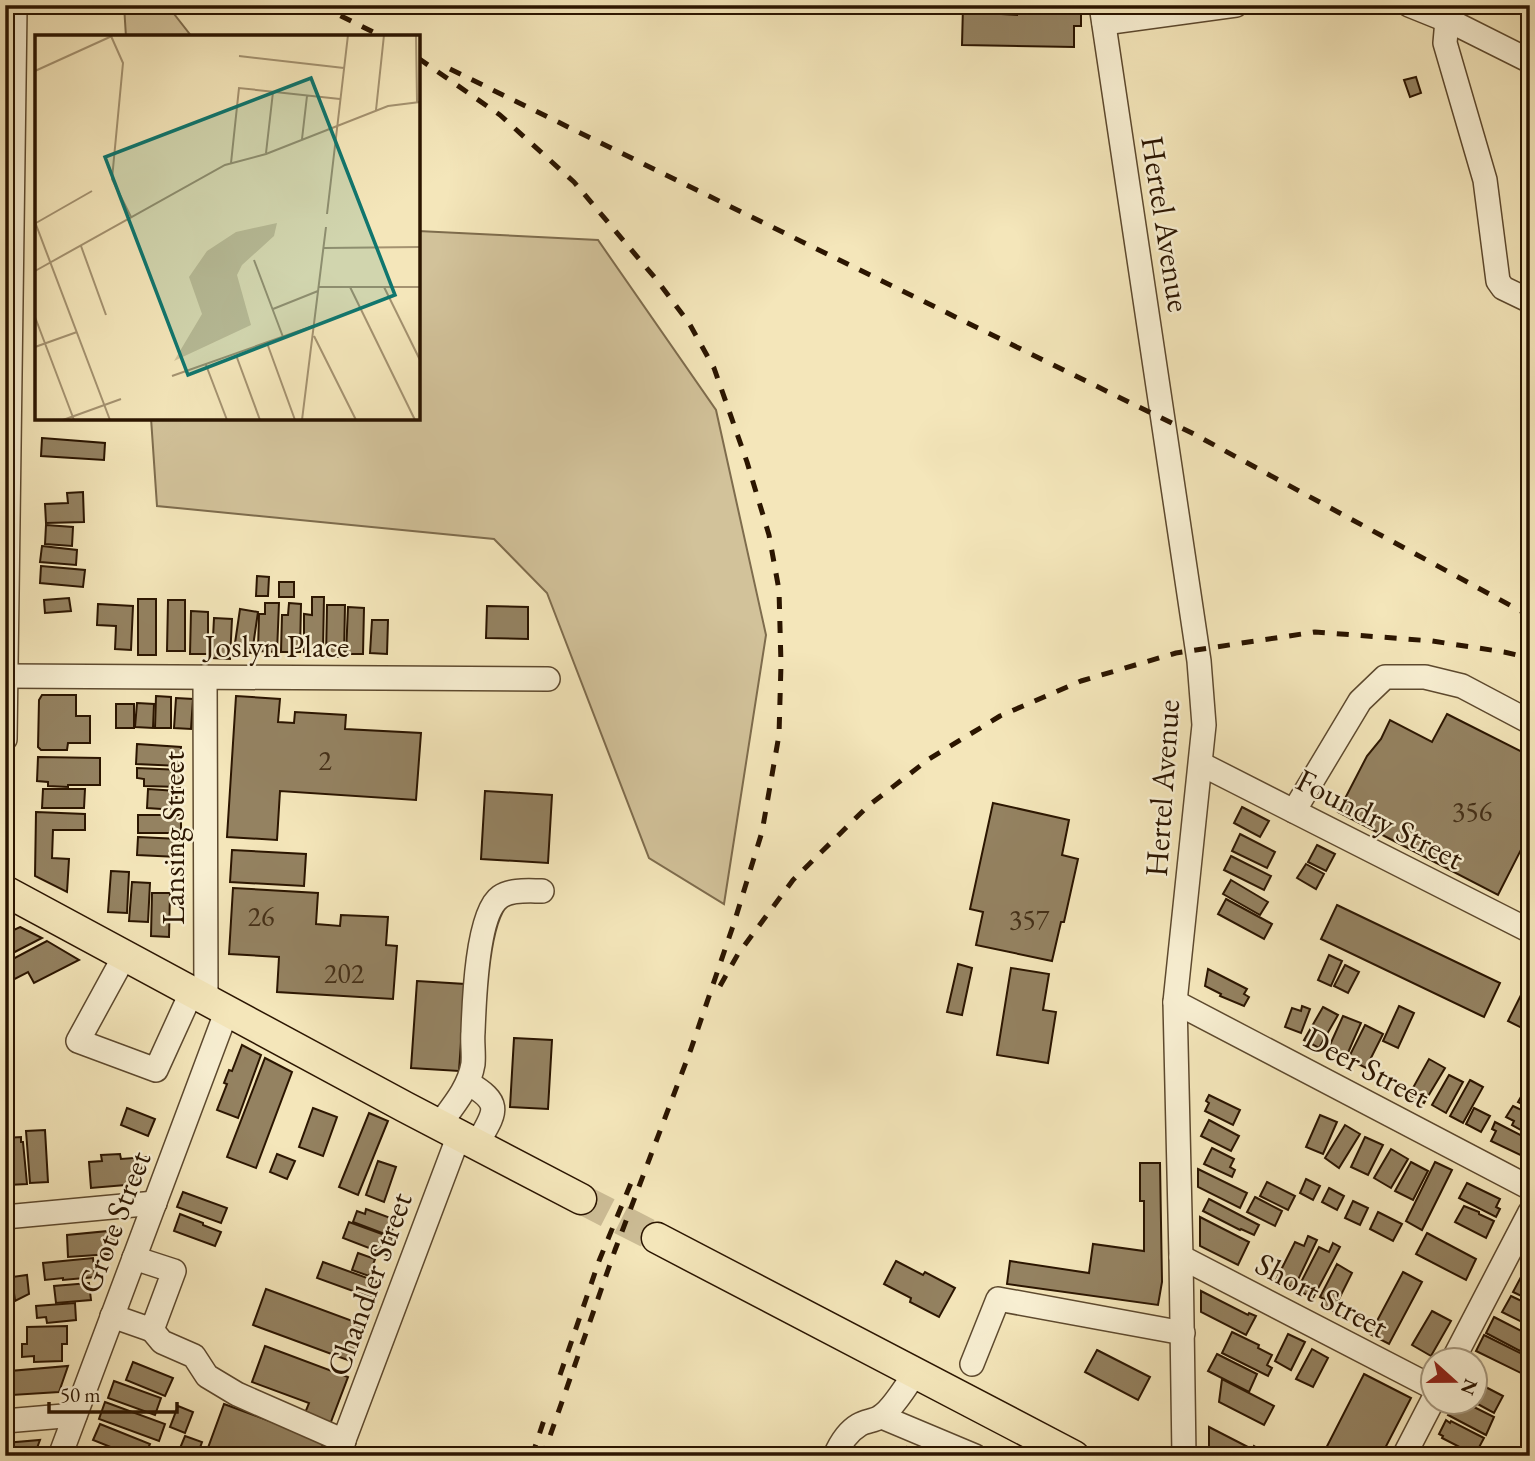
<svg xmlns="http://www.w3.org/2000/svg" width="1535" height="1461" viewBox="0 0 1535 1461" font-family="'EB Garamond',serif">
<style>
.green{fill:#d2c29a;stroke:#7e6c4d;stroke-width:2}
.building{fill:#948261;stroke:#2b1500;stroke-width:2}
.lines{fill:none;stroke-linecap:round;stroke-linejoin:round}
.major-tunnel{stroke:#ccbc95;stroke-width:30;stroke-dasharray:30 15;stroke-linecap:butt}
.minor-casing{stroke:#5d492e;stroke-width:26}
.major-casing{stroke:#2b1500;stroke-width:33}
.minor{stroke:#f8efd2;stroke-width:23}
.major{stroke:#f4e6ba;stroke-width:30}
.rail{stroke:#2b1500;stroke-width:5;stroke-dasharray:12 12;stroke-linecap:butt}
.labels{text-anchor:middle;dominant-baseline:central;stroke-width:5;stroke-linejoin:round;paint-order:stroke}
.number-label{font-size:28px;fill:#453018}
.street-label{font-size:32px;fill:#2b1500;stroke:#f8efd2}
.inset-road{fill:none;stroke:#a49270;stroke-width:2}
.view{fill:#0f766e;fill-opacity:0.15;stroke:#0f766e;stroke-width:3.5}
.inset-edge{fill:none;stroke:#2b1500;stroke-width:3.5}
</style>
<rect width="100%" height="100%" fill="#f4e6ba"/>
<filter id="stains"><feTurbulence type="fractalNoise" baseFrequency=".00286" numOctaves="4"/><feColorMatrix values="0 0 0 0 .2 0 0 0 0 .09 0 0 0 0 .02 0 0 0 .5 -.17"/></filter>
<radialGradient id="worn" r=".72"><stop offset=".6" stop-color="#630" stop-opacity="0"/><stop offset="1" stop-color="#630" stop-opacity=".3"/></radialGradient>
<g class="green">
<path d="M124,5H167L192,37H126Z"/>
<path d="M418,231L598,240L716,410L766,635L724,904L649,858L547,593L494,539L157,506L151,418H418Z"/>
</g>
<g class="building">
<path d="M1017,5H1081V26H1074V47L962,45L963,6L1002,7V14L1017,15Z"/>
<path d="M1416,77L1421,93L1410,97L1404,80Z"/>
<path d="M42,438L105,443L104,460L41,456Z"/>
<path d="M83,492L84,522L46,523L45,504L68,503L67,493Z"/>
<path d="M46,525L73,527L72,546L45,544Z"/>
<path d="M42,546L77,550L76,565L40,562Z"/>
<path d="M41,566L85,570L83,587L40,583Z"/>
<path d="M257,576L269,577L268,596H256Z"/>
<rect x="279" y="582" width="15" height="15"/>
<path d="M312,597H324L323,652H304V614L312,615Z"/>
<path d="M69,598L71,611L45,613L44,600Z"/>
<rect x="138" y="599" width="18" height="56"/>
<path d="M168,600H185V651H167Z"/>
<path d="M265,603H279L277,652L258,651L259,614H265Z"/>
<path d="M289,603L301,604L300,652H281L282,615H288Z"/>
<path d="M98,604L133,606L131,650L115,649L116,626L97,625Z"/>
<path d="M327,605H345L344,657H326Z"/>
<path d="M487,606L528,607V639L486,638Z"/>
<path d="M348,607L364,608L363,654H346Z"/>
<path d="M240,609L258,612L252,653L234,650Z"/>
<path d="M191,611L208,612V654H190Z"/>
<path d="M214,618L232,619L230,659L212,658Z"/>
<path d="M372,620H388L387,654L370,653Z"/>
<path d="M42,695H76V716H90V743H68L67,750H41L38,747L39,700Z"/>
<path d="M156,696L171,697V728H155Z"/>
<path d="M236,696L280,699L278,722L294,723L295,712L346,715L345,729L421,733L416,800L280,791L277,840L227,837Z"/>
<path d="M176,698L193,699L191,729L174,728Z"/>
<path d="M137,703L154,704L153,728L135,727Z"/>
<rect x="116" y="704" width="18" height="24"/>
<path d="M1447,714L1530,756V832L1498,895L1338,812L1367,756L1381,739L1390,720L1432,742Z"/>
<path d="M137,744L181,747L180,766L136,764Z"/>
<path d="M38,757L100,758V785H68V787L48,786V782L37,781Z"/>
<path d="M137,768L181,770L180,787L144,786V779L137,778Z"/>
<path d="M43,789H85L84,808H42Z"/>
<path d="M148,789L177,791L176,810L147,808Z"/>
<path d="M485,791L552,795L548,863L481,859Z"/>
<path d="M993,803L1069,820L1062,855L1078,859L1064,922H1061L1052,961L976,945L983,912L970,909Z"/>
<path d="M1242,807L1269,821L1260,837L1234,823Z"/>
<path d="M36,812L85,814V830H53L52,858L69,859L67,892L35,876Z"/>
<rect x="138" y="815" width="43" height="18"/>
<path d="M1240,834L1275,852L1267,868L1232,851Z"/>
<path d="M138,837L179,839L178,857L137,855Z"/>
<path d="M1317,845L1335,854L1326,871L1308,862Z"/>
<path d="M232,850L306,854L304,886L230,882Z"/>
<path d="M1231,856L1271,876L1264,890L1224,870Z"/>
<path d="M1306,864L1324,874L1316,889L1297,878Z"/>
<path d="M111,871L129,872L127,913L108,912Z"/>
<path d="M1231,880L1268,902L1260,915L1223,894Z"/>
<path d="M132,882L150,883L148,922L129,921Z"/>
<path d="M233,888L318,893L316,924L340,926L341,915L388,917L386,945L397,946L393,999L277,992L279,957L229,954Z"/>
<path d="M152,893H170L169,937L151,936Z"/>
<path d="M1226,899L1272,924L1264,939L1218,914Z"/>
<path d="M1337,905L1500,983L1484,1017L1321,939Z"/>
<path d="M20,927L42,938L5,957V934Z"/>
<path d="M47,941L79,960L34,983L28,972L9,982L5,974V963Z"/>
<path d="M1329,955L1342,961L1331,986L1318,980Z"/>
<path d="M958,964L972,968L962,1015L947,1012Z"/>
<path d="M1345,965L1359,972L1348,993L1334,986Z"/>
<path d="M1011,968L1049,974L1043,1010L1056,1012L1048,1063L997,1055Z"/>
<path d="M1208,969L1247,989L1244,994L1249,997L1244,1006L1220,996L1221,994L1205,986Z"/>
<path d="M417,981L465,984L459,1071L411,1068Z"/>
<path d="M1528,981L1530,982V1032L1508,1021Z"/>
<path d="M1302,1006L1310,1009L1301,1033L1285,1027L1292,1008L1301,1011Z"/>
<path d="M1399,1006L1414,1013L1398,1048L1383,1041Z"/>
<path d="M1323,1007L1338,1015L1319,1048L1304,1040Z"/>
<path d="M1343,1016L1361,1023L1347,1055L1329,1047Z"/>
<path d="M1365,1025L1383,1034L1366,1068L1348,1059Z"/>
<path d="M514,1038L552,1040L548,1109L510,1107Z"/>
<path d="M242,1045L261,1055L238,1118L217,1110L227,1084L224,1083L229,1070L232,1071Z"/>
<path d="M265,1058L292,1072L256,1168L227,1157Z"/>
<path d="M1429,1059L1445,1068L1424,1103L1409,1095Z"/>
<path d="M1449,1075L1463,1082L1446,1113L1432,1105Z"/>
<path d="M1470,1080L1483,1087L1463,1123L1450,1116Z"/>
<path d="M1527,1086L1530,1088V1108L1518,1102Z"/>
<path d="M1209,1095L1240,1110L1233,1125L1205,1111L1209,1103L1206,1101Z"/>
<path d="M1513,1106L1530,1114V1135L1512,1125L1514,1121L1506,1117Z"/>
<path d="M127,1108L155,1119L148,1136L121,1125Z"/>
<path d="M313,1108L337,1117L323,1156L299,1147Z"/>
<path d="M1474,1108L1490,1116L1481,1132L1466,1124Z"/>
<path d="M369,1113L388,1121L358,1195L339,1187Z"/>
<path d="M1320,1115L1337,1122L1323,1154L1306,1147Z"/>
<path d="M1209,1120L1239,1136L1231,1151L1201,1136Z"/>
<path d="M1495,1122L1530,1140L1529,1159L1491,1141L1496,1131L1492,1129Z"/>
<path d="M1345,1125L1360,1134L1339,1168L1325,1158Z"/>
<path d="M45,1130L48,1182L30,1183L26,1131Z"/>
<path d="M21,1137V1142H23L27,1184L8,1185L5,1138Z"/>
<path d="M1365,1137L1383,1145L1368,1175L1351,1167Z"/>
<path d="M1212,1148L1234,1159L1230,1167L1235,1170L1232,1177L1204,1164Z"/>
<path d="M1391,1149L1408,1159L1391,1188L1374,1178Z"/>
<path d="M120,1154L121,1159L146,1157L137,1184L91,1188L89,1162L102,1161L101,1155Z"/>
<path d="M277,1154L295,1161L287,1179L270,1172Z"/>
<path d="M378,1161L396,1167L384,1202L366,1195Z"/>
<path d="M1411,1162L1428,1171L1413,1200L1395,1191Z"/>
<path d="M1435,1162L1452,1170L1422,1230L1406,1221Z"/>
<path d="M1140,1163H1160L1162,1282L1158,1305L1007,1284L1010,1261L1089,1273L1093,1244L1144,1251V1201H1140Z"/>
<path d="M1198,1169L1247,1193L1240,1208L1198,1187Z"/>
<path d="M1306,1179L1320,1186L1313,1200L1300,1193Z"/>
<path d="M1267,1182L1295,1196L1288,1210L1260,1196Z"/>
<path d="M1467,1183L1500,1199L1496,1207L1500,1209L1496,1217L1459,1198Z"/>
<path d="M1329,1188L1344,1196L1337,1210L1322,1202Z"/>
<path d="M183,1192L227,1208L221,1223L177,1207Z"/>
<path d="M1255,1197L1282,1211L1275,1226L1247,1212Z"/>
<path d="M1209,1199L1259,1225L1254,1235L1241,1229L1240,1230L1203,1211Z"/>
<path d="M1353,1201L1368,1208L1360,1225L1345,1218Z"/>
<path d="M1464,1206L1479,1212V1214L1494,1221L1486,1238L1455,1222Z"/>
<path d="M366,1209L396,1220L390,1236L353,1222L357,1211L365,1214Z"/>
<path d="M1378,1212L1402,1224L1393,1241L1370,1229Z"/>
<path d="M180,1214L203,1223V1225L221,1232L215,1246L174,1231Z"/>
<path d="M1200,1217L1249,1242L1238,1265L1200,1246Z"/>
<path d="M349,1222L393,1238L387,1255L343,1238Z"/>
<path d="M119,1230L111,1254L68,1257L67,1235Z"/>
<path d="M1427,1233L1476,1259L1466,1280L1416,1254Z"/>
<path d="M1308,1236L1317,1240L1294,1288L1276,1280L1295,1242L1304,1246Z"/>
<path d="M1333,1243L1340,1247L1313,1298L1297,1290L1319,1247L1329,1252Z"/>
<path d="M358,1253L375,1259L369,1276L352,1270Z"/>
<path d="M93,1258L95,1277L63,1280V1278L45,1280L43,1263Z"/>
<path d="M1530,1259V1275L1524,1271Z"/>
<path d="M896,1261L923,1275L925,1272L955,1288L939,1317L910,1302L911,1298L884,1284Z"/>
<path d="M323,1262L381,1283L375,1299L317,1278Z"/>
<path d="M1337,1264L1352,1273L1333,1311L1321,1305L1324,1299L1320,1297Z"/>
<path d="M1403,1272L1422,1282L1389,1344L1370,1334Z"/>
<path d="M27,1275L29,1294L15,1301L12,1277Z"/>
<path d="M1522,1275L1530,1279V1300L1513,1292Z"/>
<path d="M89,1283L91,1300L56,1303L54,1286Z"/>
<path d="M266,1289L366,1326L353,1362L253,1325Z"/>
<path d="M1201,1291L1248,1315L1249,1313L1256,1316L1246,1335L1201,1312Z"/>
<path d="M1511,1296L1530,1305V1326L1502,1312Z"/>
<path d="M75,1303L76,1320L47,1323L46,1317L37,1318L36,1306Z"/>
<path d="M1432,1311L1451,1321L1431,1356L1412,1345Z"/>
<path d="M1494,1317L1529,1335L1520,1351L1486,1333Z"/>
<path d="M67,1326V1344H62V1361L34,1362V1356L22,1357V1344H27V1327Z"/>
<path d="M1232,1332L1259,1345L1258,1348L1272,1355L1267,1365L1272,1368L1268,1376L1222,1353Z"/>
<path d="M1288,1334L1305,1342L1291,1370L1275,1361Z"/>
<path d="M1484,1335L1530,1358V1370L1527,1376L1476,1351Z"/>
<path d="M265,1346L348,1377L329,1427L303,1418L309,1403L252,1382Z"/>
<path d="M1312,1349L1328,1358L1313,1387L1296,1379Z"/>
<path d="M1097,1350L1150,1377L1138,1400L1085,1372Z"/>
<path d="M1217,1354L1257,1374L1249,1392L1208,1371Z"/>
<path d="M133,1362L173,1378L165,1396L126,1380Z"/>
<path d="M68,1366L59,1392L12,1395L10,1371Z"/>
<path d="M1364,1374L1411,1398L1381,1456H1322Z"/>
<path d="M1222,1379L1274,1406L1264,1425L1219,1402Z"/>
<path d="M114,1381L161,1398L155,1415L108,1398Z"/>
<path d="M1476,1382L1503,1396L1494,1413L1474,1402H1476Z"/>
<path d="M105,1402L165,1424L159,1441L99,1419Z"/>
<path d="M1455,1402H1464L1494,1417L1486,1435L1448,1415Z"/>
<path d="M224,1404L324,1441L319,1456H205Z"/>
<path d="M178,1406L193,1412L185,1433L170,1427Z"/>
<path d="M1446,1420L1450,1423L1451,1421L1484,1438L1475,1455L1442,1438L1443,1436L1439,1434Z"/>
<path d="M100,1424L150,1444L146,1453L138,1450L136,1456H133L93,1440Z"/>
<path d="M1209,1427L1250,1448L1247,1456H1209Z"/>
<path d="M185,1436L202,1442L197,1456H184L178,1453Z"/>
<path d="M40,1440L34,1456H5V1443Z"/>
<path d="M1254,1446L1270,1455L1269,1456H1249Z"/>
<path d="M907,1447L929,1456H904Z"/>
<path d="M97,1448L117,1456H95Z"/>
</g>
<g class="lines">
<path class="major-tunnel" d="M581,1199L657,1238"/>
<g class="minor-casing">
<g id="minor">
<path d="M1101,5L1199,661L1204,725L1175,1002L1181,1257L1184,1456"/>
<path d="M1409,5L1456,24L1530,61"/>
<path d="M1447,20L1445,43L1485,180L1498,281L1503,288L1530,301"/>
<path d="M1104,23L1236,5"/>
<path d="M6,676L548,679"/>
<path d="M205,677L206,998"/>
<path d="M5,739L15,9L16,5"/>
<path d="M1201,764L1530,931"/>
<path d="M1294,811L1360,701L1385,677H1425L1462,686L1530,722"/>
<path d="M125,955L78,1041L156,1070L192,991"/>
<path d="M1175,1002L1530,1188"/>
<path d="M468,1083C504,1104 495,1112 477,1144"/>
<path d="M439,1125C453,1106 469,1088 473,1064C474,1053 472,1042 473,1032C474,1003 477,913 500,897C511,889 529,891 542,891"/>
<path d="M5,1217L155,1203"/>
<path d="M1181,1257L1434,1388"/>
<path d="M112,1316L152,1330L174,1271L134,1258"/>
<path d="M152,1330L162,1342L194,1356L207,1376L237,1394L344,1441"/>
<path d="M1453,1360L1530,1212"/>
<path d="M972,1364L998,1299L1183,1333"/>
<path d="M882,1417L975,1456"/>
<path d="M5,1421L75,1415"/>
<path d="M60,1456L227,1010"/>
<path d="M338,1456L459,1135"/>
<path d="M835,1456C840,1444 847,1432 859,1425C865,1421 874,1421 880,1417C891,1411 908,1384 915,1373"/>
<path d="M1404,1456L1434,1398"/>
</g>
</g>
<g class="major-casing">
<g id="major">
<path d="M5,891L405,1107L581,1199"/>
<path d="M657,1238L1074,1456"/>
</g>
</g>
<use href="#minor" class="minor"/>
<use href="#major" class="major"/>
<g class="rail">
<path d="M319,5L383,37"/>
<path d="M418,58L500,115L574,182L656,279L689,323L714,368L747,462L769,535L779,590L781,664L779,735L762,832L734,923L691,1049L615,1250L543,1456"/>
<path d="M450,69L1192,433L1530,616"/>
<path d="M720,986L738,954L793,880L868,806L929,759L1000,716L1081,681L1176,653L1315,632L1432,641L1504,652L1530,658"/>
<path d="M560,1375L599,1261L633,1178"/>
<path d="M532,1456L546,1414"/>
</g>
</g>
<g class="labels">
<g class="number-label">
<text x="325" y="760">2</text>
<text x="1472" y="811">356</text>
<text x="261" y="916">26</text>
<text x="1029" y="919">357</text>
<text x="344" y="973">202</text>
</g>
<g class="street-label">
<text transform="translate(1166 224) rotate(81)">Hertel Avenue</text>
<text x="277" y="646">Joslyn Place</text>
<text transform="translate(1162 788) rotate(-86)">Hertel Avenue</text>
<text transform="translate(1380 819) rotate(27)">Foundry Street</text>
<text transform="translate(173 838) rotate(-90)">Lansing Street</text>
<text transform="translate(1367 1067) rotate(28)">Deer Street</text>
<text transform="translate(114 1222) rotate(-69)">Grote Street</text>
<text transform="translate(369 1284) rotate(-70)">Chandler Street</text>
<text transform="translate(1322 1295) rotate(28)">Short Street</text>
</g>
</g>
<g transform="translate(35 35)">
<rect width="385" height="385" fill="#f4e6ba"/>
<path d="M242,188L239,201L207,230L202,240L216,290L139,326L167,279L154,242L172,216L201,197Z" fill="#d2c29a"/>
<path class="inset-road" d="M381,0L382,67M76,1L88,28L77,144L96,182M204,21L309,33M0,36L77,1M341,75L349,0M267,104L272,61M231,118L238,57M196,128L204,53L305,64M292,179L313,0M0,187L75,385M1,188L57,156M46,211L71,280M289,213L385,212M219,225L248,302M0,236L190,130L231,119L353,71L385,67M284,252H385M315,252L380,385M349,252L385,325M238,274L283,256M0,282L39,385M279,301L321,385M232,308L260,385M0,312L42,297M201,320L225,385M171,330L192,385M137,341L278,291M28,385L86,364M267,385L291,192"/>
<path class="view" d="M276,43L360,260L153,340L70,122Z"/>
<rect width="385" height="385" class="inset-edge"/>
</g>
<rect width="1535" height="1461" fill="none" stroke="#f4e6ba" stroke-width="28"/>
<rect x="7" y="7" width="1521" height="1447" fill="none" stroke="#2b1500" stroke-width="3.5"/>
<rect x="14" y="14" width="1507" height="1433" fill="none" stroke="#2b1500" stroke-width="2"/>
<g transform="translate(1454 1381) rotate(111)"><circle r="33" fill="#f8efd2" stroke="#a6987e" stroke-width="2"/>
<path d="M0-5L12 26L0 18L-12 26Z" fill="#8f2418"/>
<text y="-10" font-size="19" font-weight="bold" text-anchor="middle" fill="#2b1500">N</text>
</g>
<path d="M49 1402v10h128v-10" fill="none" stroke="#2b1500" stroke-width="3.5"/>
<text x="60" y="1402" font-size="21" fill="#2b1500" stroke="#f8efd2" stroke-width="5" paint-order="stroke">50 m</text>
<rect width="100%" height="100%" filter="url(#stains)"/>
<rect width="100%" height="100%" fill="url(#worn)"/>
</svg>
